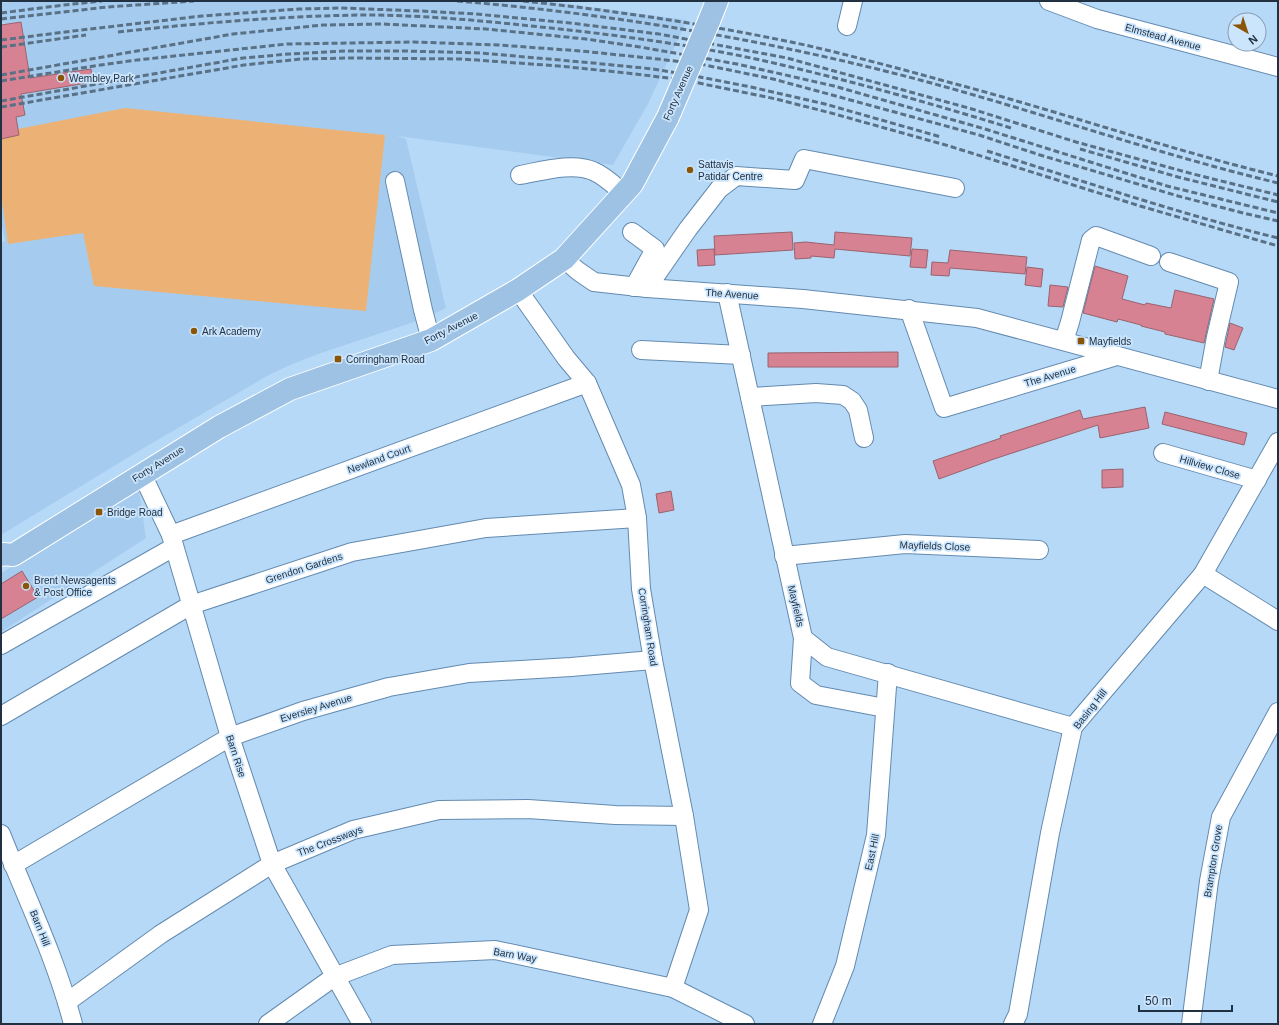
<svg xmlns="http://www.w3.org/2000/svg" width="1279" height="1025" viewBox="0 0 1279 1025" font-family="Arial,sans-serif">
<style>
.built{fill:#a5ccef}
.green{fill:#ecb275}
.building{fill:#d78293;stroke:#99636d}
.lines{fill:none;stroke-linecap:round;stroke-linejoin:round}
.minor-casing{stroke:#638aaf;stroke-width:20}
.major-casing{stroke:#fff;stroke-width:24}
.minor{stroke:#fff;stroke-width:18}
.major{stroke:#9ec2e3;stroke-width:22}
.rail{stroke:#597085;stroke-width:3;stroke-dasharray:6 3;stroke-linecap:butt}
.major-bridge-casing{stroke:#fff;stroke-width:24;stroke-linecap:butt}
.major-bridge{stroke:#9ec2e3;stroke-width:22}
.poi-dot{fill:#8b5507;stroke:#cbe5fd;stroke-width:1.5}
.labels{text-anchor:middle;dominant-baseline:central;stroke-width:3.5;stroke-linejoin:round;paint-order:stroke}
.street-label{font-size:10px;fill:#213141;stroke:#cbe5fd}
.poi-label{font-size:10px;fill:#213141;stroke:#cbe5fd;text-anchor:start}
</style>
<rect width="100%" height="100%" fill="#b7d9f8"/>
<g class="built">
<path d="M24,1H546L687,20L648,104L613,165L397,136L406,139L446,308L420,320L321,353L290,365L269,375L137,452L1,535V242L5,241L1,222V139L19,135L16,117L25,115L24,110L14,112L12,96L92,82L91,69L9,81L8,71L29,68L25,44L8,46L7,37L23,34L21,22L5,24L4,22L1,23V3Z"/>
<path d="M139,491L146,538L1,632V573Z"/>
</g>
<path class="green" d="M125,108L385,135L366,311L94,286L83,233L8,244L1,194V139L19,135L18,129Z"/>
<g class="building">
<path d="M21,22L30,78L91,69L93,82L21,94L25,115L16,117L19,135L1,139V25Z"/>
<path d="M792,232L793,250L715,255L714,236Z"/>
<path d="M835,232L912,238L910,256L835,249L834,258L811,256V258L795,259L794,243L806,242L834,245Z"/>
<path d="M714,249L715,265L698,266L697,250Z"/>
<path d="M912,249L928,250L926,268L910,267Z"/>
<path d="M950,250L1027,257L1025,274L950,268L949,276L931,275L932,262L948,263Z"/>
<path d="M1095,266L1128,276L1122,299L1145,305L1146,303L1171,308L1175,290L1214,299L1204,343L1165,334V332L1141,326V325L1118,319L1117,322L1083,313Z"/>
<path d="M1027,267L1043,269L1041,287L1025,285Z"/>
<path d="M1050,285L1068,287L1063,307L1048,306Z"/>
<path d="M1230,323L1243,328L1234,350L1225,347Z"/>
<path d="M898,352V367H768V353Z"/>
<path d="M1145,407L1149,428L1100,438L1098,425L994,459L939,479L933,461L1001,438L1000,436L1080,410L1083,419Z"/>
<path d="M1165,412L1247,433L1244,445L1162,424Z"/>
<path d="M1123,469V487L1102,488V470Z"/>
<path d="M671,491L674,510L659,513L656,494Z"/>
<path d="M22,571L38,597L1,619V584Z"/>
</g>
<g class="lines">
<g class="minor-casing">
<g id="minor">
<path d="M1049,1L1097,19L1278,67"/>
<path d="M847,26L853,1"/>
<path d="M520,175C542,171 573,162 593,171C605,176 614,185 623,193"/>
<path d="M395,181L423,310L431,340"/>
<path d="M632,232L655,249L634,287"/>
<path d="M564,259L578,271L594,282L647,288L803,299L977,318L1278,399"/>
<path d="M1169,262L1229,282L1216,337L1208,381"/>
<path d="M647,288L688,229L719,189L736,176L795,180L804,159L955,188"/>
<path d="M518,290L566,358L587,383L631,485L637,518L641,589L653,660L684,816L699,910L673,988"/>
<path d="M727,293L803,638L827,657L1073,727"/>
<path d="M909,309L944,408L1117,356"/>
<path d="M1064,341L1070,322L1091,240L1096,236L1151,256"/>
<path d="M641,350L741,355"/>
<path d="M750,397L816,393L843,395L852,401L858,410L864,438"/>
<path d="M1163,453L1257,480"/>
<path d="M142,474L171,535L230,737L272,864L362,1024"/>
<path d="M171,535L587,383"/>
<path d="M784,556L905,544L1039,550"/>
<path d="M1203,574L1278,621"/>
<path d="M803,638L800,683L816,695L885,708"/>
<path d="M1,645L174,547"/>
<path d="M1,716L191,605L352,552L486,528L637,518"/>
<path d="M1,834C26,897 56,958 73,1024"/>
<path d="M13,865L230,737L303,711L389,687L469,673L571,667L653,660"/>
<path d="M67,1002L161,934L272,864L353,830L439,810L528,809L615,815L684,816"/>
<path d="M268,1024L334,977L392,955L495,950L673,988L745,1024"/>
<path d="M822,1024L845,966L876,835L888,673"/>
<path d="M1013,1024L1018,1014L1050,833L1073,727L1203,574L1278,442"/>
<path d="M1191,1024L1209,881L1221,817L1278,712"/>
</g>
</g>
<g class="major-casing">
<g id="major">
<path d="M709,21L717,1"/>
<path d="M1,555L3,554L13,555L219,427L290,389L431,340L518,290L564,259L632,184L668,117"/>
</g>
</g>
<use href="#minor" class="minor"/>
<use href="#major" class="major"/>
<g class="rail">
<path d="M457,1C613,14 769,40 920,80C1040,112 1157,154 1278,183"/>
<path d="M523,1C618,11 712,25 805,45C853,56 901,69 948,82C1059,111 1167,149 1278,176"/>
<path d="M1,13L64,5L102,1"/>
<path d="M1,19L107,7L194,1"/>
<path d="M118,32C200,23 281,16 363,15C419,15 476,20 531,26C610,34 688,44 765,61C848,80 930,103 1011,128"/>
<path d="M1,40L73,31L202,16L299,9L341,8L420,11L476,14L570,23L659,34L787,58L972,109L1076,142L1193,174L1278,195"/>
<path d="M1,47L86,35"/>
<path d="M1,75L233,34L323,25L382,24L486,29L586,39L640,47L737,64L834,86L985,129L1167,186L1278,213"/>
<path d="M1,81L94,66L137,60L287,44L414,42L499,45L581,51L658,59L700,64L773,79L832,95L979,135L1040,155L1178,196L1243,213L1278,221"/>
<path d="M1,101L243,58L289,54L345,51H405L481,53L593,63L653,69L695,76L751,87L825,104L941,137"/>
<path d="M1,107L244,65L301,59L350,58L462,59L559,66L627,73L684,80L776,99L831,113L949,146L1140,206L1278,246"/>
<path d="M1080,149L1178,177L1278,202"/>
<path d="M987,151C1083,181 1180,214 1278,238"/>
</g>
<g class="major-bridge-casing">
<path id="major-bridge" d="M668,117L709,21"/>
</g>
<use href="#major-bridge" class="major-bridge"/>
</g>
<g class="poi-dot">
<circle cx="61" cy="78" r="4"/>
<circle cx="690" cy="170" r="4"/>
<circle cx="194" cy="331" r="4"/>
<rect x="1077" y="337" width="8" height="8" rx="2"/>
<rect x="334" y="355" width="8" height="8" rx="2"/>
<rect x="95" y="508" width="8" height="8" rx="2"/>
<circle cx="26" cy="586" r="4"/>
</g>
<g class="labels">
<g class="street-label">
<text transform="translate(1163 37) rotate(15)">Elmstead Avenue</text>
<text transform="translate(678 93) rotate(-66)">Forty Avenue</text>
<text transform="translate(732 294) rotate(4)">The Avenue</text>
<text transform="translate(451 328) rotate(-27)">Forty Avenue</text>
<text transform="translate(1050 376) rotate(-17)">The Avenue</text>
<text transform="translate(379 459) rotate(-20)">Newland Court</text>
<text transform="translate(158 464) rotate(-32)">Forty Avenue</text>
<text transform="translate(1210 467) rotate(16)">Hillview Close</text>
<text transform="translate(935 546) rotate(2)">Mayfields Close</text>
<text transform="translate(304 568) rotate(-18)">Grendon Gardens</text>
<text transform="translate(796 606) rotate(77)">Mayfields</text>
<text transform="translate(648 627) rotate(81)">Corringham Road</text>
<text transform="translate(316 708) rotate(-17)">Eversley Avenue</text>
<text transform="translate(1090 709) rotate(-52)">Basing Hill</text>
<text transform="translate(236 756) rotate(72)">Barn Rise</text>
<text transform="translate(330 841) rotate(-21)">The Crossways</text>
<text transform="translate(872 852) rotate(-78)">East Hill</text>
<text transform="translate(1213 861) rotate(-81)">Brampton Grove</text>
<text transform="translate(40 928) rotate(68)">Barn Hill</text>
<text transform="translate(515 955) rotate(10)">Barn Way</text>
</g>
<g class="poi-label">
<text x="69" y="78">Wembley Park</text>
<text x="698" y="164">Sattavis<tspan x="698" dy="12">Patidar Centre</tspan></text>
<text x="202" y="331">Ark Academy</text>
<text x="1089" y="341">Mayfields</text>
<text x="346" y="359">Corringham Road</text>
<text x="107" y="512">Bridge Road</text>
<text x="34" y="580">Brent Newsagents<tspan x="34" dy="12">&amp; Post Office</tspan></text>
</g>
</g>
<rect width="1279" height="1025" fill="none" stroke="#213141" stroke-width="4"/>
<g transform="translate(1247 32) rotate(141)"><circle r="19" fill="#cbe5fd" stroke="#879db2"/>
<path d="M0-3L7 15L0 10L-7 15Z" fill="#8b5507"/>
<text y="-6" font-size="11" font-weight="bold" text-anchor="middle" fill="#213141">N</text>
</g>
<path d="M1139 1005v6h93v-6" fill="none" stroke="#213141" stroke-width="2"/>
<text x="1145" y="1005" font-size="12" fill="#213141" stroke="#cbe5fd" stroke-width="3" paint-order="stroke">50 m</text>
</svg>
